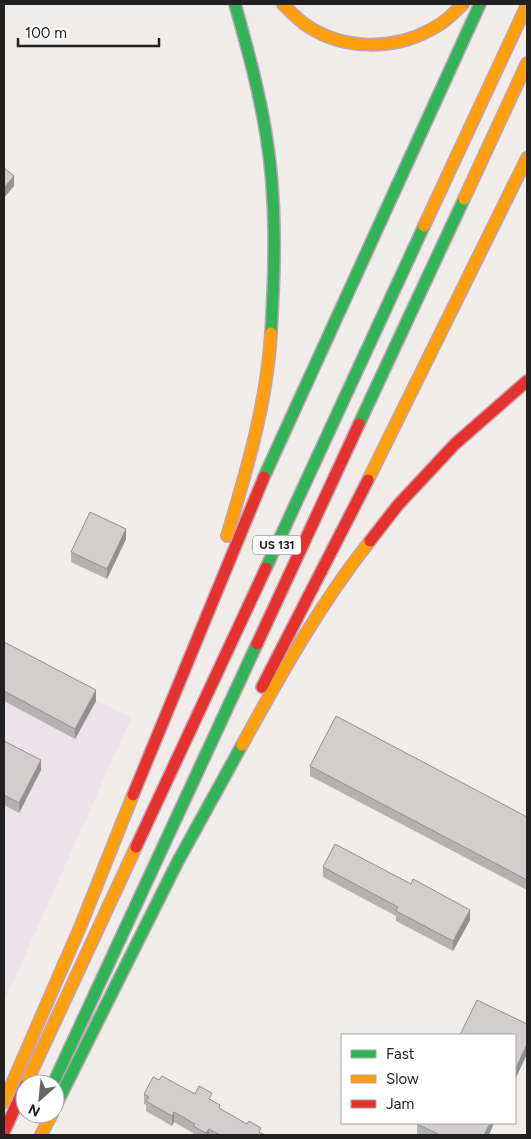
<svg xmlns="http://www.w3.org/2000/svg" width="531" height="1139" viewBox="0 0 531 1139" font-family="Figtree,sans-serif">
<style>
.industrial{fill:#ebe2ea}
.lines{fill:none;stroke-linecap:round;stroke-linejoin:round}
.fast-casing{stroke:#c3a2b5;stroke-width:14}
.slow-casing{stroke:#c3a2b5;stroke-width:14}
.jam-casing{stroke:#c3a2b5;stroke-width:14}
.fast{stroke:#30b455;stroke-width:11}
.slow{stroke:#ff9f0a;stroke-width:11}
.jam{stroke:#e5322d;stroke-width:11}
.wall{fill:#b5b1b0}
.shaded-wall{fill:#939090}
.building{fill:#d2cecd;stroke:#939090}
.labels{text-anchor:middle;dominant-baseline:central;stroke-width:4.5;stroke-linejoin:round;paint-order:stroke}
.shield{fill:#fff;stroke:#646464;stroke-width:1}
.shield-label{font-size:12px;font-weight:bold;fill:#212121}
</style>
<rect width="100%" height="100%" fill="#efecea"/>
<path class="industrial" d="M4,650L131,718L4,1002Z"/>
<g class="lines">
<g class="fast-casing">
<g id="fast">
<path d="M235,4C247,47 259,90 266,134C277,200 275,267 271,333"/>
<path d="M359,424L464,199"/>
<path d="M264,477L480,4"/>
<path d="M266,568L424,226"/>
<path d="M53,1084L257,644"/>
<path d="M55,1107L177,863L242,745"/>
</g>
</g>
<g class="slow-casing">
<g id="slow">
<path d="M283,4C291,12 299,21 309,27C345,50 393,50 430,30C443,24 453,14 463,4"/>
<path d="M464,199L527,63"/>
<path d="M424,226L527,5"/>
<path d="M368,480L527,158"/>
<path d="M227,536C247,470 267,402 271,333"/>
<path d="M242,745C281,674 320,604 370,541"/>
<path d="M26,1084L136,847"/>
<path d="M4,1102L81,925L133,795"/>
<path d="M41,1135L52,1114"/>
</g>
</g>
<g class="jam-casing">
<g id="jam">
<path d="M370,541L398,505L455,444L527,381"/>
<path d="M257,644L359,424"/>
<path d="M262,687L368,480"/>
<path d="M133,795L264,477"/>
<path d="M136,847L266,568"/>
<path d="M4,1132L25,1086"/>
</g>
</g>
<use href="#fast" class="fast"/>
<use href="#slow" class="slow"/>
<use href="#jam" class="jam"/>
</g>
<g class="wall">
<path d="M126,539L107,579L71,562V552Z"/>
<path d="M4,642L96,701L75,739L4,701Z"/>
<path d="M4,741L41,770L19,813L4,805Z"/>
<path d="M310,766L527,817V890L310,776Z"/>
<path d="M323,867L470,920L453,951L396,921V916L323,877Z"/>
<path d="M159,1080L195,1094L212,1100L220,1109L265,1135H193V1133L174,1122L172,1126L146,1111V1105L144,1104V1094Z"/>
<path d="M417,1124L489,1135H419L417,1134Z"/>
</g>
<g class="shaded-wall">
<path d="M14,176V186L4,198V188Z"/>
<path d="M126,529V539L107,579V569Z"/>
<path d="M96,690V701L75,739V729Z"/>
<path d="M41,760V770L19,813V803Z"/>
<path d="M5,828V838L4,840V830Z"/>
<path d="M470,910V920L453,951V941Z"/>
<path d="M527,1044V1054L515,1080V1070Z"/>
<path d="M174,1112V1122L172,1126V1116Z"/>
<path d="M490,1123H494L489,1135H484Z"/>
<path d="M209,1129V1135H206V1133Z"/>
</g>
<g class="building">
<path d="M4,168L14,176L4,188Z"/>
<path d="M90,512L126,529L107,569L71,552Z"/>
<path d="M4,642L96,690L75,729L4,691Z"/>
<path d="M336,716L527,817V880L310,766Z"/>
<path d="M4,741L41,760L19,803L4,795Z"/>
<path d="M335,844L411,884L413,879L470,910L453,941L396,911L398,907L323,867Z"/>
<path d="M477,1000L527,1024V1044L515,1070V1035H460Z"/>
<path d="M162,1076L195,1094L199,1086L212,1093L209,1099L220,1105L219,1108L247,1124L249,1121L261,1128L259,1132L265,1135H220L209,1129L206,1133L193,1126L195,1124L174,1112L172,1116L146,1101L149,1097L144,1094L153,1077L159,1080Z"/>
<path d="M418,1123H490L484,1135H440L417,1124Z"/>
</g>
<g class="labels">
<rect class="shield" x="253" y="535.5" width="48" height="19" rx="4"/>
<g class="shield-label">
<text x="277" y="545">US 131</text>
</g>
</g>
<rect width="531" height="1139" fill="none" stroke="#212121" stroke-width="10"/>
<rect x="341" y="1034" width="175" height="90" fill="#ffffff" stroke="#a6a6a6"/>
<rect x="351" y="1050" width="25" height="8" fill="#30b455" stroke="#a6a6a6"/>
<text x="386" y="1059" font-size="15" fill="#212121">Fast</text>
<rect x="351" y="1075" width="25" height="8" fill="#ff9f0a" stroke="#a6a6a6"/>
<text x="386" y="1084" font-size="15" fill="#212121">Slow</text>
<rect x="351" y="1100" width="25" height="8" fill="#e5322d" stroke="#a6a6a6"/>
<text x="386" y="1109" font-size="15" fill="#212121">Jam</text>
<g transform="translate(40 1099) rotate(207)"><circle r="24" fill="#ffffff" stroke="#a6a6a6"/>
<path d="M0-4L9 19L0 12L-9 19Z" fill="#696867"/>
<text y="-8" font-size="14" font-weight="bold" text-anchor="middle" fill="#212121">N</text>
</g>
<path d="M18 38v8h141v-8" fill="none" stroke="#212121" stroke-width="2.5"/>
<text x="25" y="38" font-size="15" fill="#212121" stroke="#ffffff" stroke-width="4" paint-order="stroke">100 m</text>
</svg>
